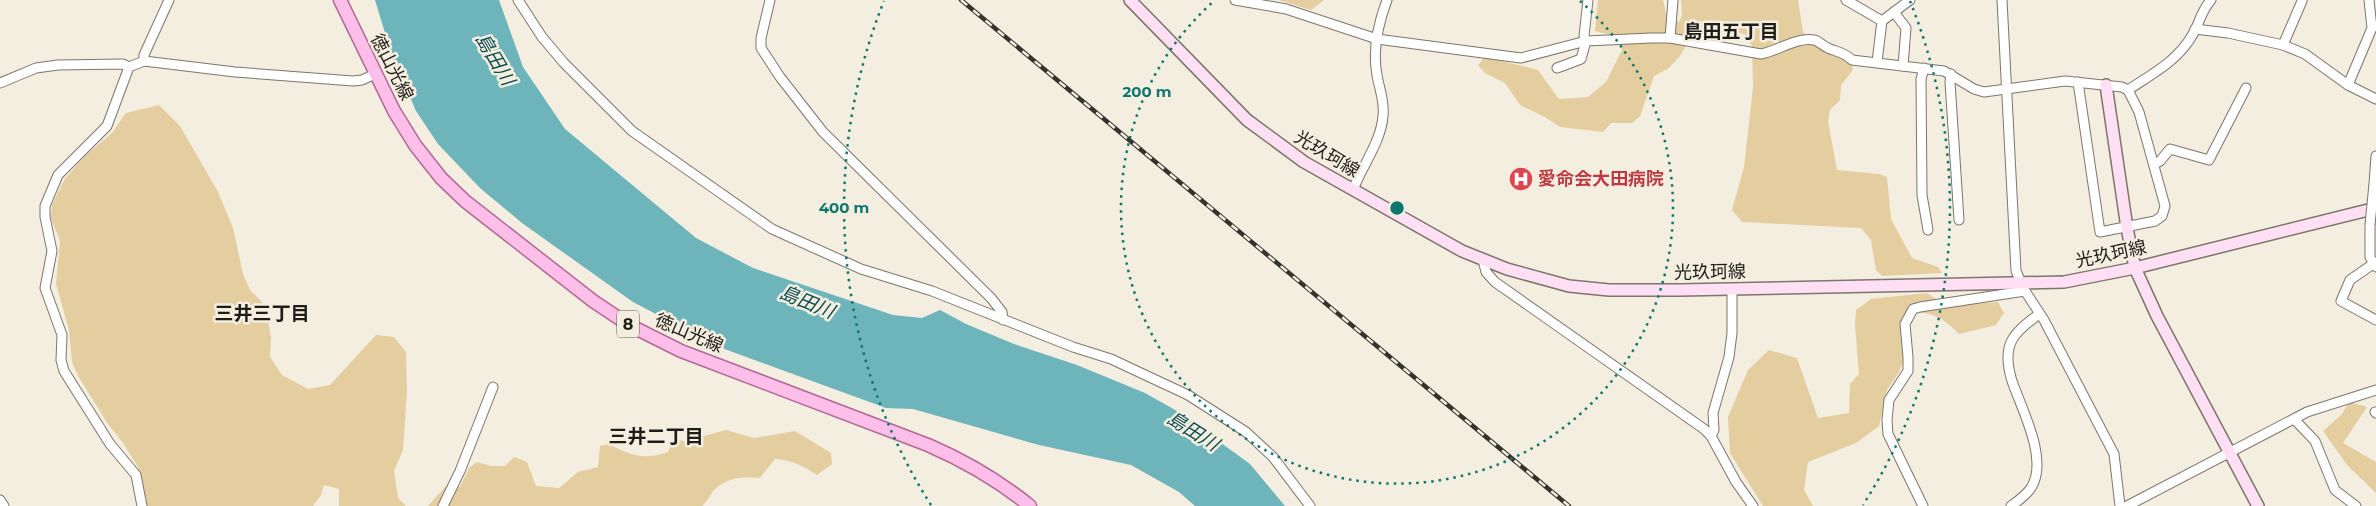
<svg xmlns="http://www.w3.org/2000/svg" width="2376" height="506" viewBox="0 0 2376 506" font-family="Montserrat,'Noto Sans JP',sans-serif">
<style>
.green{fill:#e4cd9f}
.water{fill:#6db4bb}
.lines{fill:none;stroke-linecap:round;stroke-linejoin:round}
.street-casing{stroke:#7c766b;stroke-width:11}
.secondary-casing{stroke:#7c766b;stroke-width:14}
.primary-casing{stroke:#af6a96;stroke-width:15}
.street{stroke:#fff;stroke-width:9}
.secondary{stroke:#fedff4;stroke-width:11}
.primary{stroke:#fdbee9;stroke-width:12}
.rail-casing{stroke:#35332d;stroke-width:4.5}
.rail{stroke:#f4eee1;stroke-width:2.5;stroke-dasharray:8;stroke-linecap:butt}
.street-bridge-casing{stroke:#7c766b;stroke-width:11;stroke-linecap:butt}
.street-bridge{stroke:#fff;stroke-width:9}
.ring{fill:none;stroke:#0f766e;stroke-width:2.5;stroke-dasharray:2.5 5}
.labels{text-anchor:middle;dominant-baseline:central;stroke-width:5;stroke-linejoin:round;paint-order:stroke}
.shield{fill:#f4eee1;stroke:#5f5c54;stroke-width:1}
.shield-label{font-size:16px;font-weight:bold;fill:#1f1d18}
.street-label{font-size:18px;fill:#1f1d18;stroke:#f4eee1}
.health-label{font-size:18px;font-weight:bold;fill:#be3a42;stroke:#f4eee1;text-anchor:start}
.neighbourhood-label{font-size:19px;font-weight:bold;fill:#1f1d18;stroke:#f4eee1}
.water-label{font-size:19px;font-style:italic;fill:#0c4d52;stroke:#f4eee1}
.centre{fill:#0f766e;stroke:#f4eee1;stroke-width:2.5}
.ring-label{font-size:15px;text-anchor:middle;font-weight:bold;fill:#0f766e;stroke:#f4eee1;stroke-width:5;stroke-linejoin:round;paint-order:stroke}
</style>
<rect width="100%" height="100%" fill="#f4eee1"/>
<g class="green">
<path d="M1278,0H1324L1311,10Z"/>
<path d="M1598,0H1663L1667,17L1679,22L1682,16L1681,0H1798L1803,32L1813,45L1852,64L1853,70L1841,85L1840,100L1830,110L1828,121L1837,170L1879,174L1887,177L1891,219L1912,258L1938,267L1942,273L1882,276L1876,270L1871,240L1861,228L1742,222L1732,210L1744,167L1753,87L1752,46L1744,34L1702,27L1695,31L1680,56L1669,68L1654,76L1640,116L1632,123H1611L1603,132L1560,127L1545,117L1520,105L1505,83L1485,73L1478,65L1485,57L1538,70L1559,99L1588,97L1606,82L1622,50L1616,36L1595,31Z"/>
<path d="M159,105L180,126L218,192L233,228L243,274L250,290L265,305L271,337L270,357L282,375L308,389L330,385L376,335L394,337L406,352L407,391L403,450L394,471L398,498L406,506H339V489L324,485L321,495L313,506H146L138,467L123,443L108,424L78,376L72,362L69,330L56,284L60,241L51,218L52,205L64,180L86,155L112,133L126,113Z"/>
<path d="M1927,293L1947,306L1998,302L2004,313L1996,325L1959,334C1941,316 1930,310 1904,314L1901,328L1904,359L1899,372L1887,390L1879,426L1856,443L1808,462L1804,490L1813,506H1763L1730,453L1728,417L1748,370L1769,350L1797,358L1818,418L1849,413L1850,384L1859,374L1855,325L1856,310L1871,299Z"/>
<path d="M2349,402L2367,407L2343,443L2376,462V493L2347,465L2323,431L2342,414Z"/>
<path d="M726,430L754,438L795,431L831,453L832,464L817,475C803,466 792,460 775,459L760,478C744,476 726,478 714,490C709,496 708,501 702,506H428L446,486L460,487L469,468L477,462L491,466H505L514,457L527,462L536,486L559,488L578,472L598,467L600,446L609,444C631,456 644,460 668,452L673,440L685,441Z"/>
</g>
<path class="water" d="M375,0H499L523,67L565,129L696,238L753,268L893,315L922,318L940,310L966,324L1014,344L1077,365L1145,393L1177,411L1250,464L1285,506H1195L1179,492L1131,465L1039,445L913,409L886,408L719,347L633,302L522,223L480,188L438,144L416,111L392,56Z"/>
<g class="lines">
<g class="street-casing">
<g id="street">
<path d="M518,0L542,37L564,63L632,131L772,229L861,269L932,291L1073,347L1111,359L1188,395L1246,432L1273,457L1310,506"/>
<path d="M770,0L761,38V48L780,77L823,132L991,298L1002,312L1003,320"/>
<path d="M1235,0L1286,9L1377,39L1521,58L1586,41L1651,38H1670L1761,54C1778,51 1796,37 1814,40C1819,41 1823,46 1828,48C1837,52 1844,52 1852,60L1944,71L1974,89L1984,92L2065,81L2122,87L2128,90C2152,74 2178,61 2193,34C2200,22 2201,11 2211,0"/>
<path d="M1846,0L1882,21L1877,62"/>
<path d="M2002,0L2016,271L2025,291L2044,320L2114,454L2120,506"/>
<path d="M1894,12L1906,28L1903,66"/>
<path d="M1882,21L1910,0"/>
<path d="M2195,29L2228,33L2283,45L2305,54L2348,85L2376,99"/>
<path d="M1670,38L1673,0"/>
<path d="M2283,45L2302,1"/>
<path d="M144,61V55L169,0"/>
<path d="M1557,68L1581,59L1586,41L1584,36L1588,0"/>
<path d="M1924,68L1921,79L1922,195L1928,230"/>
<path d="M1951,74L1950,82L1959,220"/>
<path d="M2078,82L2100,232L2155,221L2162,216L2165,206L2139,112L2128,90"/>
<path d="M0,83L36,68L58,65L123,64L129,67"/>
<path d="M2348,85L2372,28L2369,0"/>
<path d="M2155,164L2160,161L2170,149L2209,160L2246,88"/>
<path d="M2374,184L2376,156"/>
<path d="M1353,190C1362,166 1381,142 1383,116C1385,102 1379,88 1377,75C1372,49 1378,24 1387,0"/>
<path d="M2370,225V257L2376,267"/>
<path d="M1483,260L1486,272L1495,282L1704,429L1711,436L1736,482L1753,506"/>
<path d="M2373,264L2350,280L2341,301L2376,320"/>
<path d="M2375,412L2376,413"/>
<path d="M2294,419L2315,441L2335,490L2356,506"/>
<path d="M1711,436L1714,430L1713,413L1729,357L1732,333V289"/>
<path d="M0,500L4,506"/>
<path d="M142,506L136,475L110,444L64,371L61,360L62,335L45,288L52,251L45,217V206L58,175L107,126L129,67L144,61L235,72L353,81L362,80L375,74"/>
<path d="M443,506L460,471L493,387"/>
<path d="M1923,506L1888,434L1887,420L1889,400L1908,371V357L1905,324L1913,309L1920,307L2025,291"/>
<path d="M2011,506C2018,501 2026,495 2031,488C2049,460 2022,410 2012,381C2008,368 2005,353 2012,340C2018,329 2029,322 2039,314"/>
<path d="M2127,506L2307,412L2376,390"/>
</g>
</g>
<g class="secondary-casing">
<g id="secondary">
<path d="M1130,0L1247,120L1304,162L1462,251L1507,269L1569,286L1609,290H1680L2064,282L2135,268L2376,208"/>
<path d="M2106,85L2127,228L2135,268L2157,316L2258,506"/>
</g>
</g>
<g class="primary-casing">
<path id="primary" d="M340,0L394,111L415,145L441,178L465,201L593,301L629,325L681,351L928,445C965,461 998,480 1030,506"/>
</g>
<use href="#street" class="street"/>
<use href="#secondary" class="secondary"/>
<use href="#primary" class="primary"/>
<g class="rail-casing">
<path id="rail" d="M961,0L1569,506"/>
</g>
<use href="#rail" class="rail"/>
<g class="street-bridge-casing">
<path id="street-bridge" d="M2370,225L2374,184"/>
</g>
<use href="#street-bridge" class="street-bridge"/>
</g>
<g class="ring">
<path d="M1580 1A276 276 0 1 1 1214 1"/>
<path d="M931 505A553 553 0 0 1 884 1M1910 1A553 553 0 0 1 1863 505"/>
</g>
<defs>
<g id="hospital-disc" transform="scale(1.25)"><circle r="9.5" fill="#e0444e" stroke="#f4eee1"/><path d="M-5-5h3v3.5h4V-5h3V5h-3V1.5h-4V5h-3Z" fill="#fff"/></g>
</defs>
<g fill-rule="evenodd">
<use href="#hospital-disc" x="1521" y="179"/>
</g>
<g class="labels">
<rect class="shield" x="617" y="310.5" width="22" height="27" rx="4"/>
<g class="shield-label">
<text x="628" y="324">8</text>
</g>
<g class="street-label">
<text transform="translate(392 67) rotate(63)">徳山光線</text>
<text transform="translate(1327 154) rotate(31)">光玖珂線</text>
<text transform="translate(2111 254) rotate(-12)">光玖珂線</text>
<text transform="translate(1710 272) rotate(-1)">光玖珂線</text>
<text transform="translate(689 333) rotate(23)">徳山光線</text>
</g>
<g class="health-label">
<text x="1538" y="179">愛命会大田病院</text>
</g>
<g class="neighbourhood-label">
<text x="1731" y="31">島田五丁目</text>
<text x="262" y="313">三井三丁目</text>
<text x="656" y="436">三井二丁目</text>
</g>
<g class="water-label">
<text transform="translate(495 59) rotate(59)">島田川</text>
<text transform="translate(807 302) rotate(22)">島田川</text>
<text transform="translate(1193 431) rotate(32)">島田川</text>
</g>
</g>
<circle cx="1397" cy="208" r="8" class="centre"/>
<g class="ring-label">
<text x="1147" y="97">200 m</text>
<text x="844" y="213">400 m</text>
</g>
</svg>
